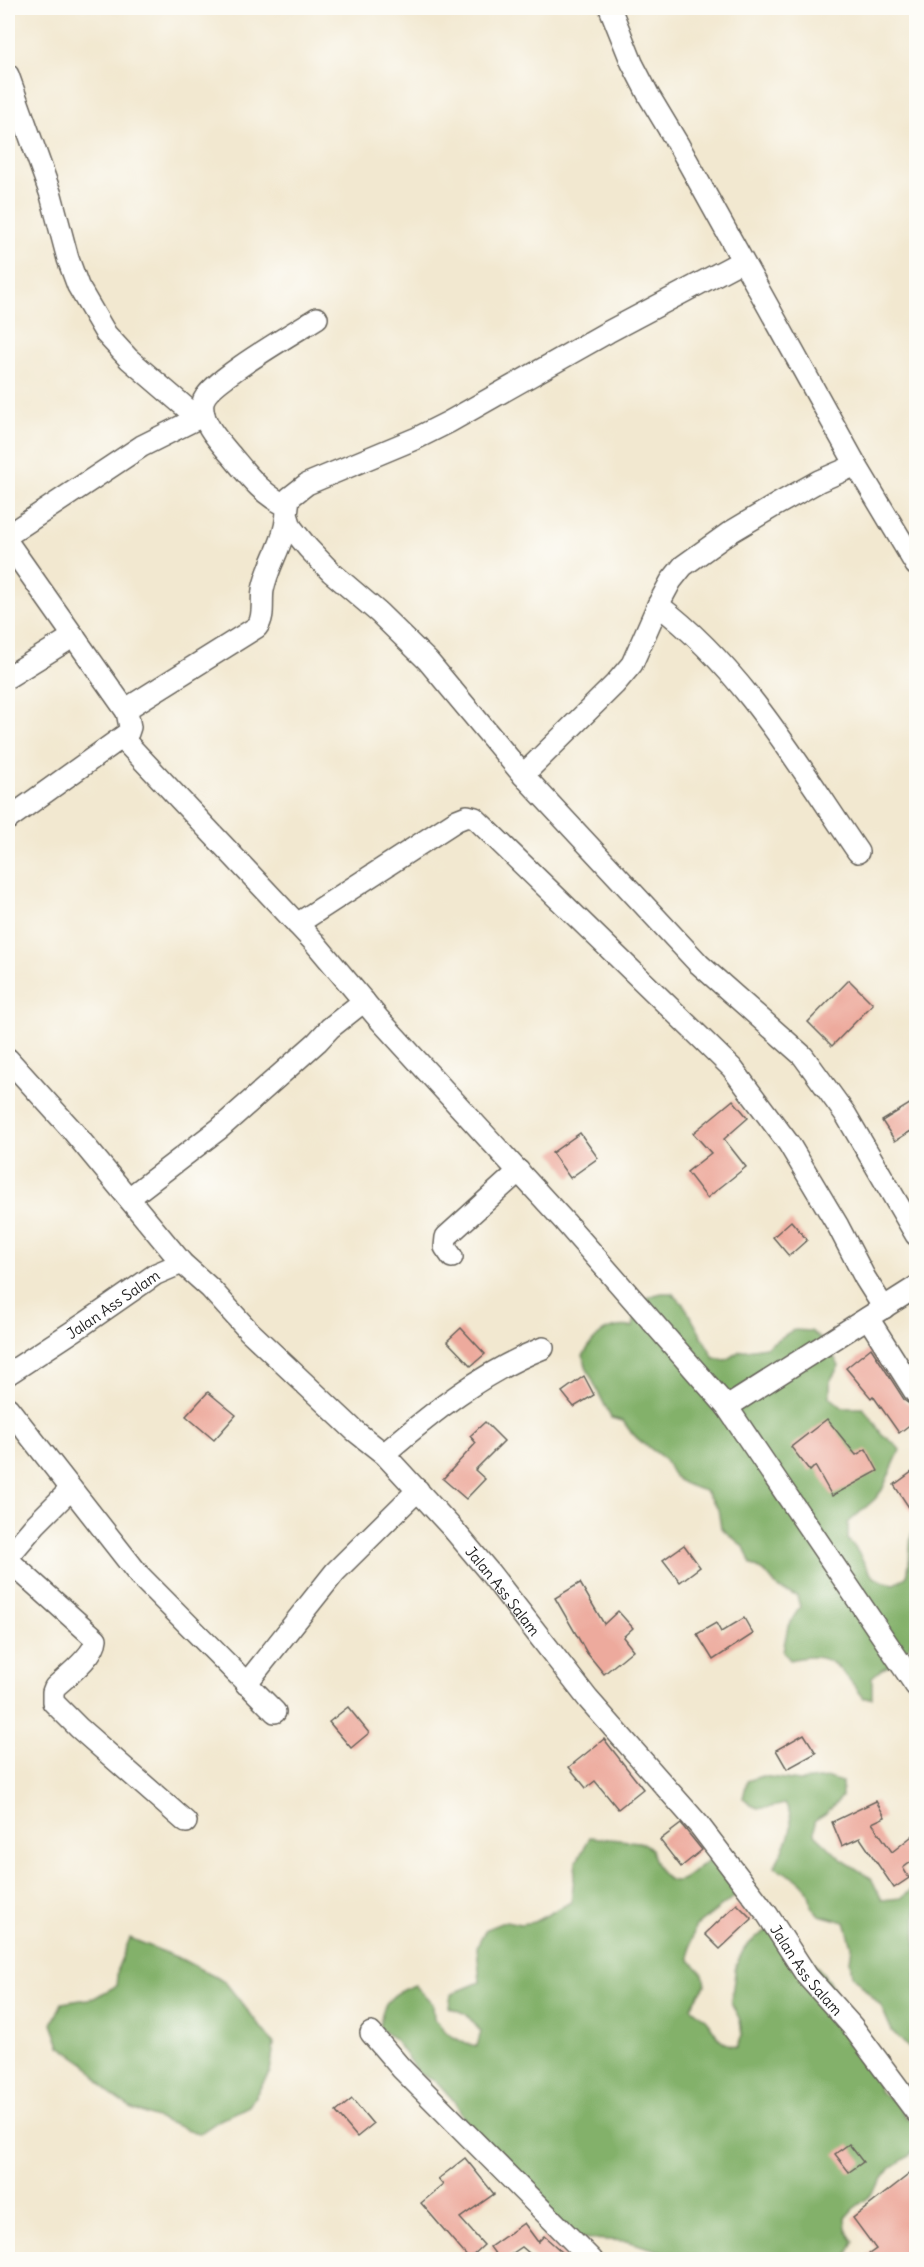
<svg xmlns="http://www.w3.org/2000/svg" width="924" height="2267" viewBox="0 0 924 2267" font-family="Delius,sans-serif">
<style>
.forest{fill:#83b16a;stroke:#506643;stroke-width:1.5}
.building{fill:#edaa9d}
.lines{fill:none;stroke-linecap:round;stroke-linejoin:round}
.minor-casing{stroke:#67635b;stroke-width:24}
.minor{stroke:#fff;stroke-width:21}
.labels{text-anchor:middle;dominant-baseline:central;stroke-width:4.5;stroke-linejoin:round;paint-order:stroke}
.street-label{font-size:15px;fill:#1c1c1c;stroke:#fdfcf7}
</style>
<rect width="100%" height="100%" fill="#fdfcf7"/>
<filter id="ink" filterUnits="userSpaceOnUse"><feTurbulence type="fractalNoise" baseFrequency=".0167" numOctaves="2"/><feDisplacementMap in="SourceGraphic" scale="12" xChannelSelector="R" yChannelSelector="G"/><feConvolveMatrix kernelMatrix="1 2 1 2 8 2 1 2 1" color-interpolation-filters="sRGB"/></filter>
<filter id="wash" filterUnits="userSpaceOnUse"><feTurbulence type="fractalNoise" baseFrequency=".008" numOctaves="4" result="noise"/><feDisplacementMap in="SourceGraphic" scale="24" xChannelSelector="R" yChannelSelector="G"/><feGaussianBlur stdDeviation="1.35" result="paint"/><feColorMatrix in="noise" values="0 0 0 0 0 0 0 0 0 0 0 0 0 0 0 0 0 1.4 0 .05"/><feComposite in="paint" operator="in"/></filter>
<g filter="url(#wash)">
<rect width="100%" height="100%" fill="#f2e8d0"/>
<g class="forest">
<path d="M662,1293H672L684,1305L714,1358L726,1360L740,1351L766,1347L793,1330L811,1331L821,1339L827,1353L834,1357L839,1366L830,1381V1397L843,1408H863C873,1418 874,1423 881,1433C887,1439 895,1442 900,1450L882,1490L875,1499L848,1523V1540C871,1561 860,1580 895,1584L907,1576C911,1560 908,1543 913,1528L916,1526V1634L900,1662L882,1669L872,1677V1698H864C840,1669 833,1649 790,1660L783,1651L788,1626L800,1607L797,1596L779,1589L766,1573L751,1564L744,1547L721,1528L718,1509L705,1491C696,1488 682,1485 675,1477C669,1471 668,1462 662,1457C645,1444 635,1440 623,1421L611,1418L587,1369L583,1356C595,1334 607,1324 633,1327C636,1307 641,1297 662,1293Z"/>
<path d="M762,1776L800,1781L828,1778L842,1782V1797L825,1814L815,1820V1834L841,1859L871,1878L882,1900L901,1898L916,1886V2055L892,2031L881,2006L852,1976L850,1961L852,1946L845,1922L819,1915L811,1906C811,1883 793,1876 774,1867C784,1848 800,1825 785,1804C767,1808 756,1813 743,1798L747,1781Z"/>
<path d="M590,1837L639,1842L651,1849C654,1863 663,1886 681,1880C689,1877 701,1864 709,1860L730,1867L740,1892L695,1927L690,1946V1960L703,1974L705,1985L691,2007C696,2011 701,2015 706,2020C718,2034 716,2042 737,2047L742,2036L740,2020L731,2002L736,1965L744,1949L756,1937L769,1930L780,1931L800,1944L833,1987L839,2004L878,2079L879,2091L895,2102L907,2118L916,2122V2147L909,2156L891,2168L869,2197L853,2209L845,2218L846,2229L854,2241L846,2259H719L660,2251L626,2241L574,2238L466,2123L456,2103L437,2082L418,2073L395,2040L379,2028C382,2003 391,1993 415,1985L433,2004L434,2019L448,2034L466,2044L477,2046L481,2032L466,2014L449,2007L451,1994L480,1982L477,1947L486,1929L506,1921L520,1924L534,1922L571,1902L576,1863Z"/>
<path d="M130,1938L181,1959L225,1982L274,2044L270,2072L249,2106L220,2120L199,2134L132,2109L110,2094L86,2064L60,2046L52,2024L62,2003L94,1998L116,1986L118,1967Z"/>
</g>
<g id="blocks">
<g class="building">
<path d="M849,980L873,1004L832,1046L808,1022Z"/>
<path d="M733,1100L748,1118L724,1139L746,1167L707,1198L687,1172L711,1153L693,1133Z"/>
<path d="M916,1100V1128L895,1141L882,1121Z"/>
<path d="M580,1133L598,1158L570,1178L552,1153Z"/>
<path d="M791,1221L807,1240L789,1256L773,1237Z"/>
<path d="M461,1328L485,1354L471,1366L447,1341Z"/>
<path d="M871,1348L905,1401L911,1405L916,1407V1420L899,1433L873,1396L871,1398L846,1368Z"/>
<path d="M584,1376L594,1395L574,1407L562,1392Z"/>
<path d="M208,1392L236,1415L214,1440L186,1416Z"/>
<path d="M827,1419L856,1455L866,1449L878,1471L832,1496L815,1466L810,1471L791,1447Z"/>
<path d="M485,1422L504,1441L475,1470L485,1479L466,1499L443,1479L476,1443L470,1436Z"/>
<path d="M916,1469V1518L894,1485Z"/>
<path d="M684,1545L700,1567L680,1582L663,1560Z"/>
<path d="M580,1583L604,1624L618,1611L633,1628L623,1637L633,1650L604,1674L587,1653L555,1598Z"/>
<path d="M744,1618L753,1634L713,1660L697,1634L716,1623L721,1632Z"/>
<path d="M348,1707L369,1733L351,1748L329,1722Z"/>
<path d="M804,1734L816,1753L787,1769L776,1750Z"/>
<path d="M604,1739L643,1789L618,1809L595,1781L586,1788L569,1767Z"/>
<path d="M876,1801L885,1817L872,1823L892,1852L916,1833V1858L903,1868L909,1878L894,1888L860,1838L842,1846L832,1822Z"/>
<path d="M681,1824L702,1850L681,1867L660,1840Z"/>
<path d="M737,1904L752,1919L720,1949L705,1934Z"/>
<path d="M352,2099L373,2124L357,2137L336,2112Z"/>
<path d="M849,2144L863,2162L849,2172L835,2154Z"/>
<path d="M465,2158L494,2194L460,2218L484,2245L469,2259L421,2203L443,2185L438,2179Z"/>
<path d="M916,2169V2251L904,2259H862L876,2249L853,2218Z"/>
<path d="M524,2223L538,2242L544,2236L570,2259H536L522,2247L504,2259H499L490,2247Z"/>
</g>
</g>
</g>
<g filter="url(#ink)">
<use href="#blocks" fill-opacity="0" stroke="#67635b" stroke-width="1.5"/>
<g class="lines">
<g class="minor-casing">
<g id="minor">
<path d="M610,8L632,63L649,96L679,146L856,465L916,565"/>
<path d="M8,75L51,195L68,259L78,286L106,334L129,359L198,418"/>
<path d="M742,261L608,332L449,422L417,438L307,484L289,498L287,514L291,527L308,548L331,572L379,613L428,661L523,775L699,964L803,1056L846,1115L916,1235"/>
<path d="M287,506C262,495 247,474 230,454C218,440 200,421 203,402C207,382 297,331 317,318"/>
<path d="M8,535L142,446L204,415"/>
<path d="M8,543L127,712"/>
<path d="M658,605C743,669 799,766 858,852"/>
<path d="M8,677L74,636"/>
<path d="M122,738L315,943L378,1018L565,1222L727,1407L916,1686"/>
<path d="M523,775L615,684L632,664L658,605L671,581L683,566L729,533L776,505L819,481L856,465"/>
<path d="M8,819L128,733L130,727L127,712L131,706L257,627C265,617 261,603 263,590C269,561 284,546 287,514"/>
<path d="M297,924L457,820L467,816L475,818L732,1068L789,1144L838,1226L865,1278L884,1308"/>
<path id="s1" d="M8,1059L72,1130L182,1263L210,1288L248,1330L355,1431L384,1454L453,1529L490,1573L588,1699L699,1825L767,1914L807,1976L852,2026L916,2112"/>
<path d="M129,1198L219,1129L317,1042L330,1028L364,1001"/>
<path d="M452,1257L445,1247L446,1237L519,1171"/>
<path d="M868,1318L916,1394"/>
<path id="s2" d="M8,1374L84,1324L156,1274L182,1263"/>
<path d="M727,1407L916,1287"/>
<path d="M8,1408L139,1575L275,1712"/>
<path d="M384,1454C434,1411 481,1373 543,1348"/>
<path d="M8,1557L36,1524L71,1489"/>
<path d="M8,1560L96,1639C95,1655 67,1676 55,1687L53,1692V1702L79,1728L186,1822"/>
<path d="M246,1684L335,1572L418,1490"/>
<path d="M371,2033L401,2068L592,2260"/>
</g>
</g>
<use href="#minor" class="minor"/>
</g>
</g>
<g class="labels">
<g class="street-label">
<text stroke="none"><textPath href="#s2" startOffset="126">Jalan Ass Salam</textPath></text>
<text stroke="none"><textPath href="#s1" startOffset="728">Jalan Ass Salam</textPath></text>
<text stroke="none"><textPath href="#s1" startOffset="1214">Jalan Ass Salam</textPath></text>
</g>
</g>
<rect width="924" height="2267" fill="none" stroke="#fdfcf7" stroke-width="30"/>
</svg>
